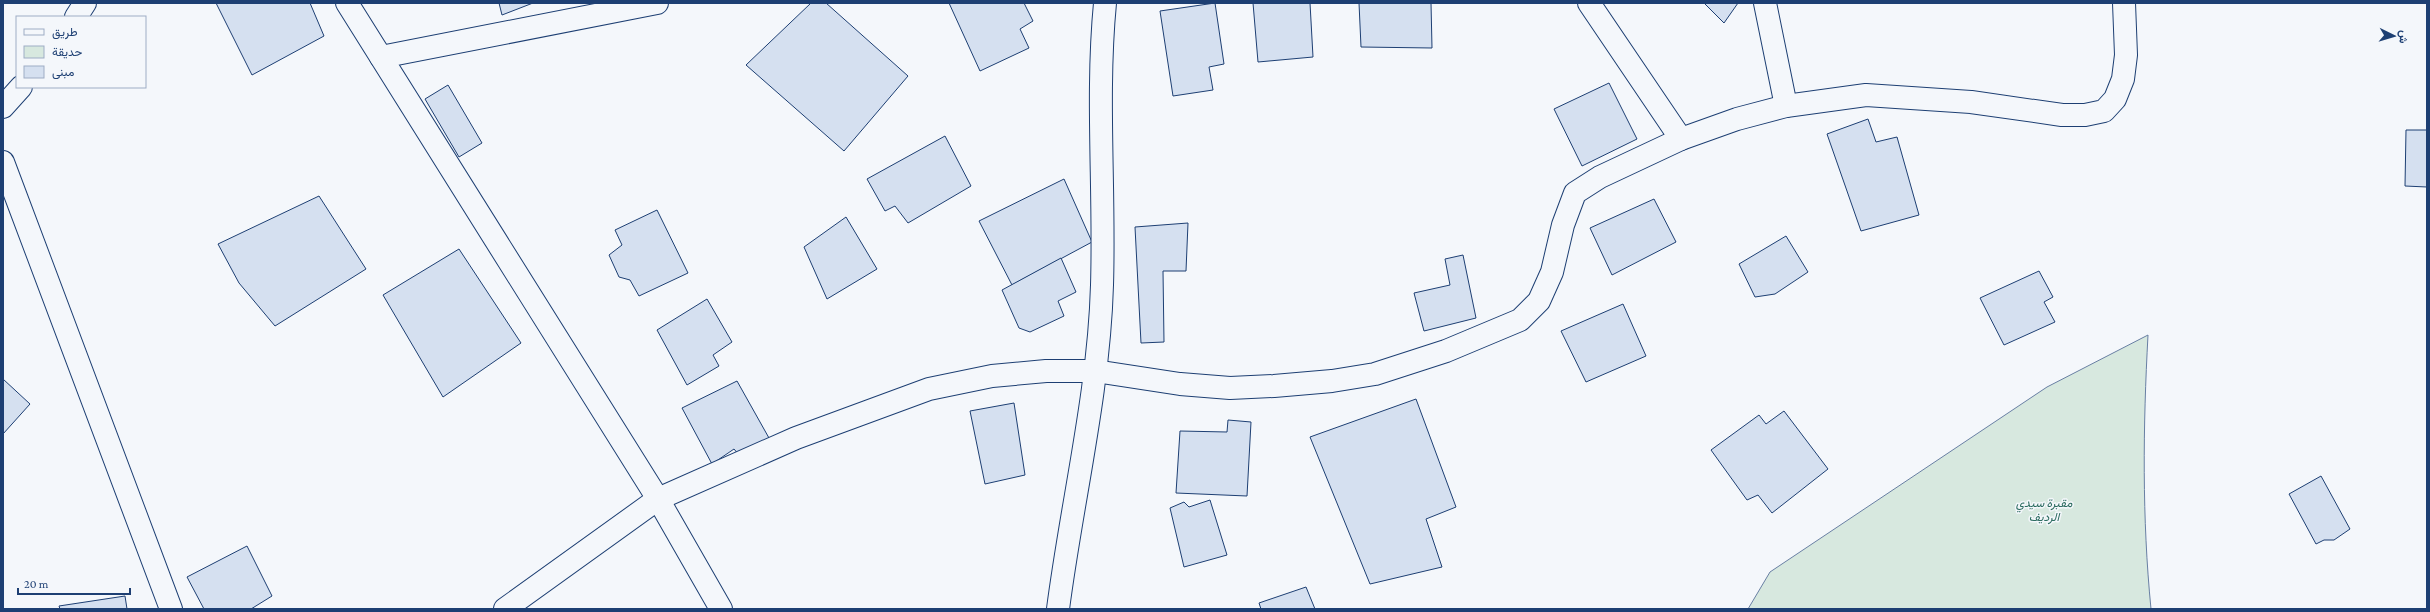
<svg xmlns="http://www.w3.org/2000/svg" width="2430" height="612" viewBox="0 0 2430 612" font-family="'Crimson Pro',Vazirmatn,serif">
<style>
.green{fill:#d7e8df;stroke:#687fa3}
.building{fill:#d5e0f0;stroke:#1d3f73}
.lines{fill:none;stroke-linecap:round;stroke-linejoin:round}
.minor-casing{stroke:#1d3f73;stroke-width:24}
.tertiary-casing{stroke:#1d3f73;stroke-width:24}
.minor{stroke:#f4f7fb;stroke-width:22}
.tertiary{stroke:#f4f7fb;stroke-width:22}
.labels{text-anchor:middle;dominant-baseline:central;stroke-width:3;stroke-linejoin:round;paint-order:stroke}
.park-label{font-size:12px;font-style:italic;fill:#2c6c60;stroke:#f4f7fb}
</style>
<rect width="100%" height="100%" fill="#f4f7fb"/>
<path class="green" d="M2148,335C2143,427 2142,518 2151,609H1748L1770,572L2047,387Z"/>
<g class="building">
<path d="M216,3H310L324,36L252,75Z"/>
<path d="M499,3H533L502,15Z"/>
<path d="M811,3H826L908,76L844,151L746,65Z"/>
<path d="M949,3H1024L1033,21L1020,29L1029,48L980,71Z"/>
<path d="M1215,3L1224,64L1209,67L1213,90L1173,96L1160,11Z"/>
<path d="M1253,3H1310L1313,57L1258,62Z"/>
<path d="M1359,3H1431L1432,48L1361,47Z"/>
<path d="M1704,3H1738L1724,23Z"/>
<path d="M1609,83L1637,139L1582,166L1554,109Z"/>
<path d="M448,85L482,143L459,157L425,99Z"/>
<path d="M1868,119L1876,142L1897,137L1919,215L1861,231L1827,134Z"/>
<path d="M2406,130H2427V187L2405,186Z"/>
<path d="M945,136L971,186L908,223L895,206L885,211L867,179Z"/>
<path d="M1064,179L1092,242L1012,285L979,221Z"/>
<path d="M319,196L366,269L275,326L239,283L218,244Z"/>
<path d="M1654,199L1676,242L1612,275L1590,228Z"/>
<path d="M657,210L688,273L639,296L630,280L619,277L609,255L622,245L615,230Z"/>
<path d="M846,217L877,269L827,299L804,247Z"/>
<path d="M1188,223L1186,271H1163L1164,342L1141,343L1135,227Z"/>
<path d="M1786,236L1808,272L1775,294L1755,297L1739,264Z"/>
<path d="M459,249L521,343L443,397L383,295Z"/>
<path d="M1463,255L1476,318L1424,331L1414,293L1450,285L1445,259Z"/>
<path d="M1061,258L1076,292L1058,301L1064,316L1030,332L1019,328L1002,290Z"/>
<path d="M2039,271L2053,297L2044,302L2055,322L2004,345L1980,298Z"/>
<path d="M707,299L732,342L713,355L719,366L687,385L657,330Z"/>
<path d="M1623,304L1646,356L1586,382L1561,331Z"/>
<path d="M3,379L30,404L3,434Z"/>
<path d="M737,381L769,438L739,455L734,449L712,464L682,408Z"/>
<path d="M1416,399L1456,507L1426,519L1442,567L1370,584L1310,437Z"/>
<path d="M1014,403L1025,475L985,484L970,411Z"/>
<path d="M1784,411L1828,469L1772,513L1758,495L1747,500L1711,450L1759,415L1766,424Z"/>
<path d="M1228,420L1251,422L1247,496L1176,493L1180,431L1227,432Z"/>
<path d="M2321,476L2350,529L2334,540H2324L2316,544L2289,494Z"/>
<path d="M1210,500L1227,555L1184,567L1170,508L1184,502L1189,507Z"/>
<path d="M247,546L272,596L251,609H204L187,577Z"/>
<path d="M1306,587L1315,609H1261L1259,603Z"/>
<path d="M125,596L127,609H60L59,606Z"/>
</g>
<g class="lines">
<g class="minor-casing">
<g id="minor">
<path d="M1589,3L1681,139"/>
<path d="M1765,3L1786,106"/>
<path d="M76,17L85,3"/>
<path d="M381,57L657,3"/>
<path d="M3,107L21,87"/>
<path d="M3,162L171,609"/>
<path d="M505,609L658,499L796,438L929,389L992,376L1046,371H1095L1180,384L1230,388L1274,386L1332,381L1375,374L1446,351L1520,320L1539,301L1552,272L1563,225L1575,193L1600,177L1681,139L1737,119L1786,106L1866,95L1971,102L2062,115H2085L2104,111L2115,99L2123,79L2126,55L2124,3"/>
<path d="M1058,609C1072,501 1099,393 1102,285C1105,191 1096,96 1105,3"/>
</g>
</g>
<g class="tertiary-casing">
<path id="tertiary" d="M347,3L658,499L721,609"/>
</g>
<use href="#minor" class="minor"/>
<use href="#tertiary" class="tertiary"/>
</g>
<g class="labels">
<g class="park-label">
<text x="2044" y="503">مقبرة سيدي<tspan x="2044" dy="14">الرديف</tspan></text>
</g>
</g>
<rect width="2430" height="612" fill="none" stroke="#1d3f73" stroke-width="8"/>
<rect x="16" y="16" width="130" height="72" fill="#f4f7fb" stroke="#9eadc5"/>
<rect x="24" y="29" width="20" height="6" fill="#f4f7fb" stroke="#9eadc5"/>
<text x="52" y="36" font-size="12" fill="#1d3f73">طريق</text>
<rect x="24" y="46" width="20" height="12" fill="#d7e8df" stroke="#9eadc5"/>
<text x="52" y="56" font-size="12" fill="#1d3f73">حديقة</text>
<rect x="24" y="66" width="20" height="12" fill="#d5e0f0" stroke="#9eadc5"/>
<text x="52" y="76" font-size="12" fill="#1d3f73">مبنى</text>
<g transform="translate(2394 36) rotate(95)" stroke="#f4f7fb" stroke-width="3" paint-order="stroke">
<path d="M0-3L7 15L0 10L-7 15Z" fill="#1d3f73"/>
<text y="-6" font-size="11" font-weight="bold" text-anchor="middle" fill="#1d3f73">ش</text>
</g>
<path d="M18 588v6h112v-6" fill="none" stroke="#1d3f73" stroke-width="2"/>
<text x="24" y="588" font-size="12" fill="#1d3f73" stroke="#f4f7fb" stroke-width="3" paint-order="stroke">20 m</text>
</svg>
